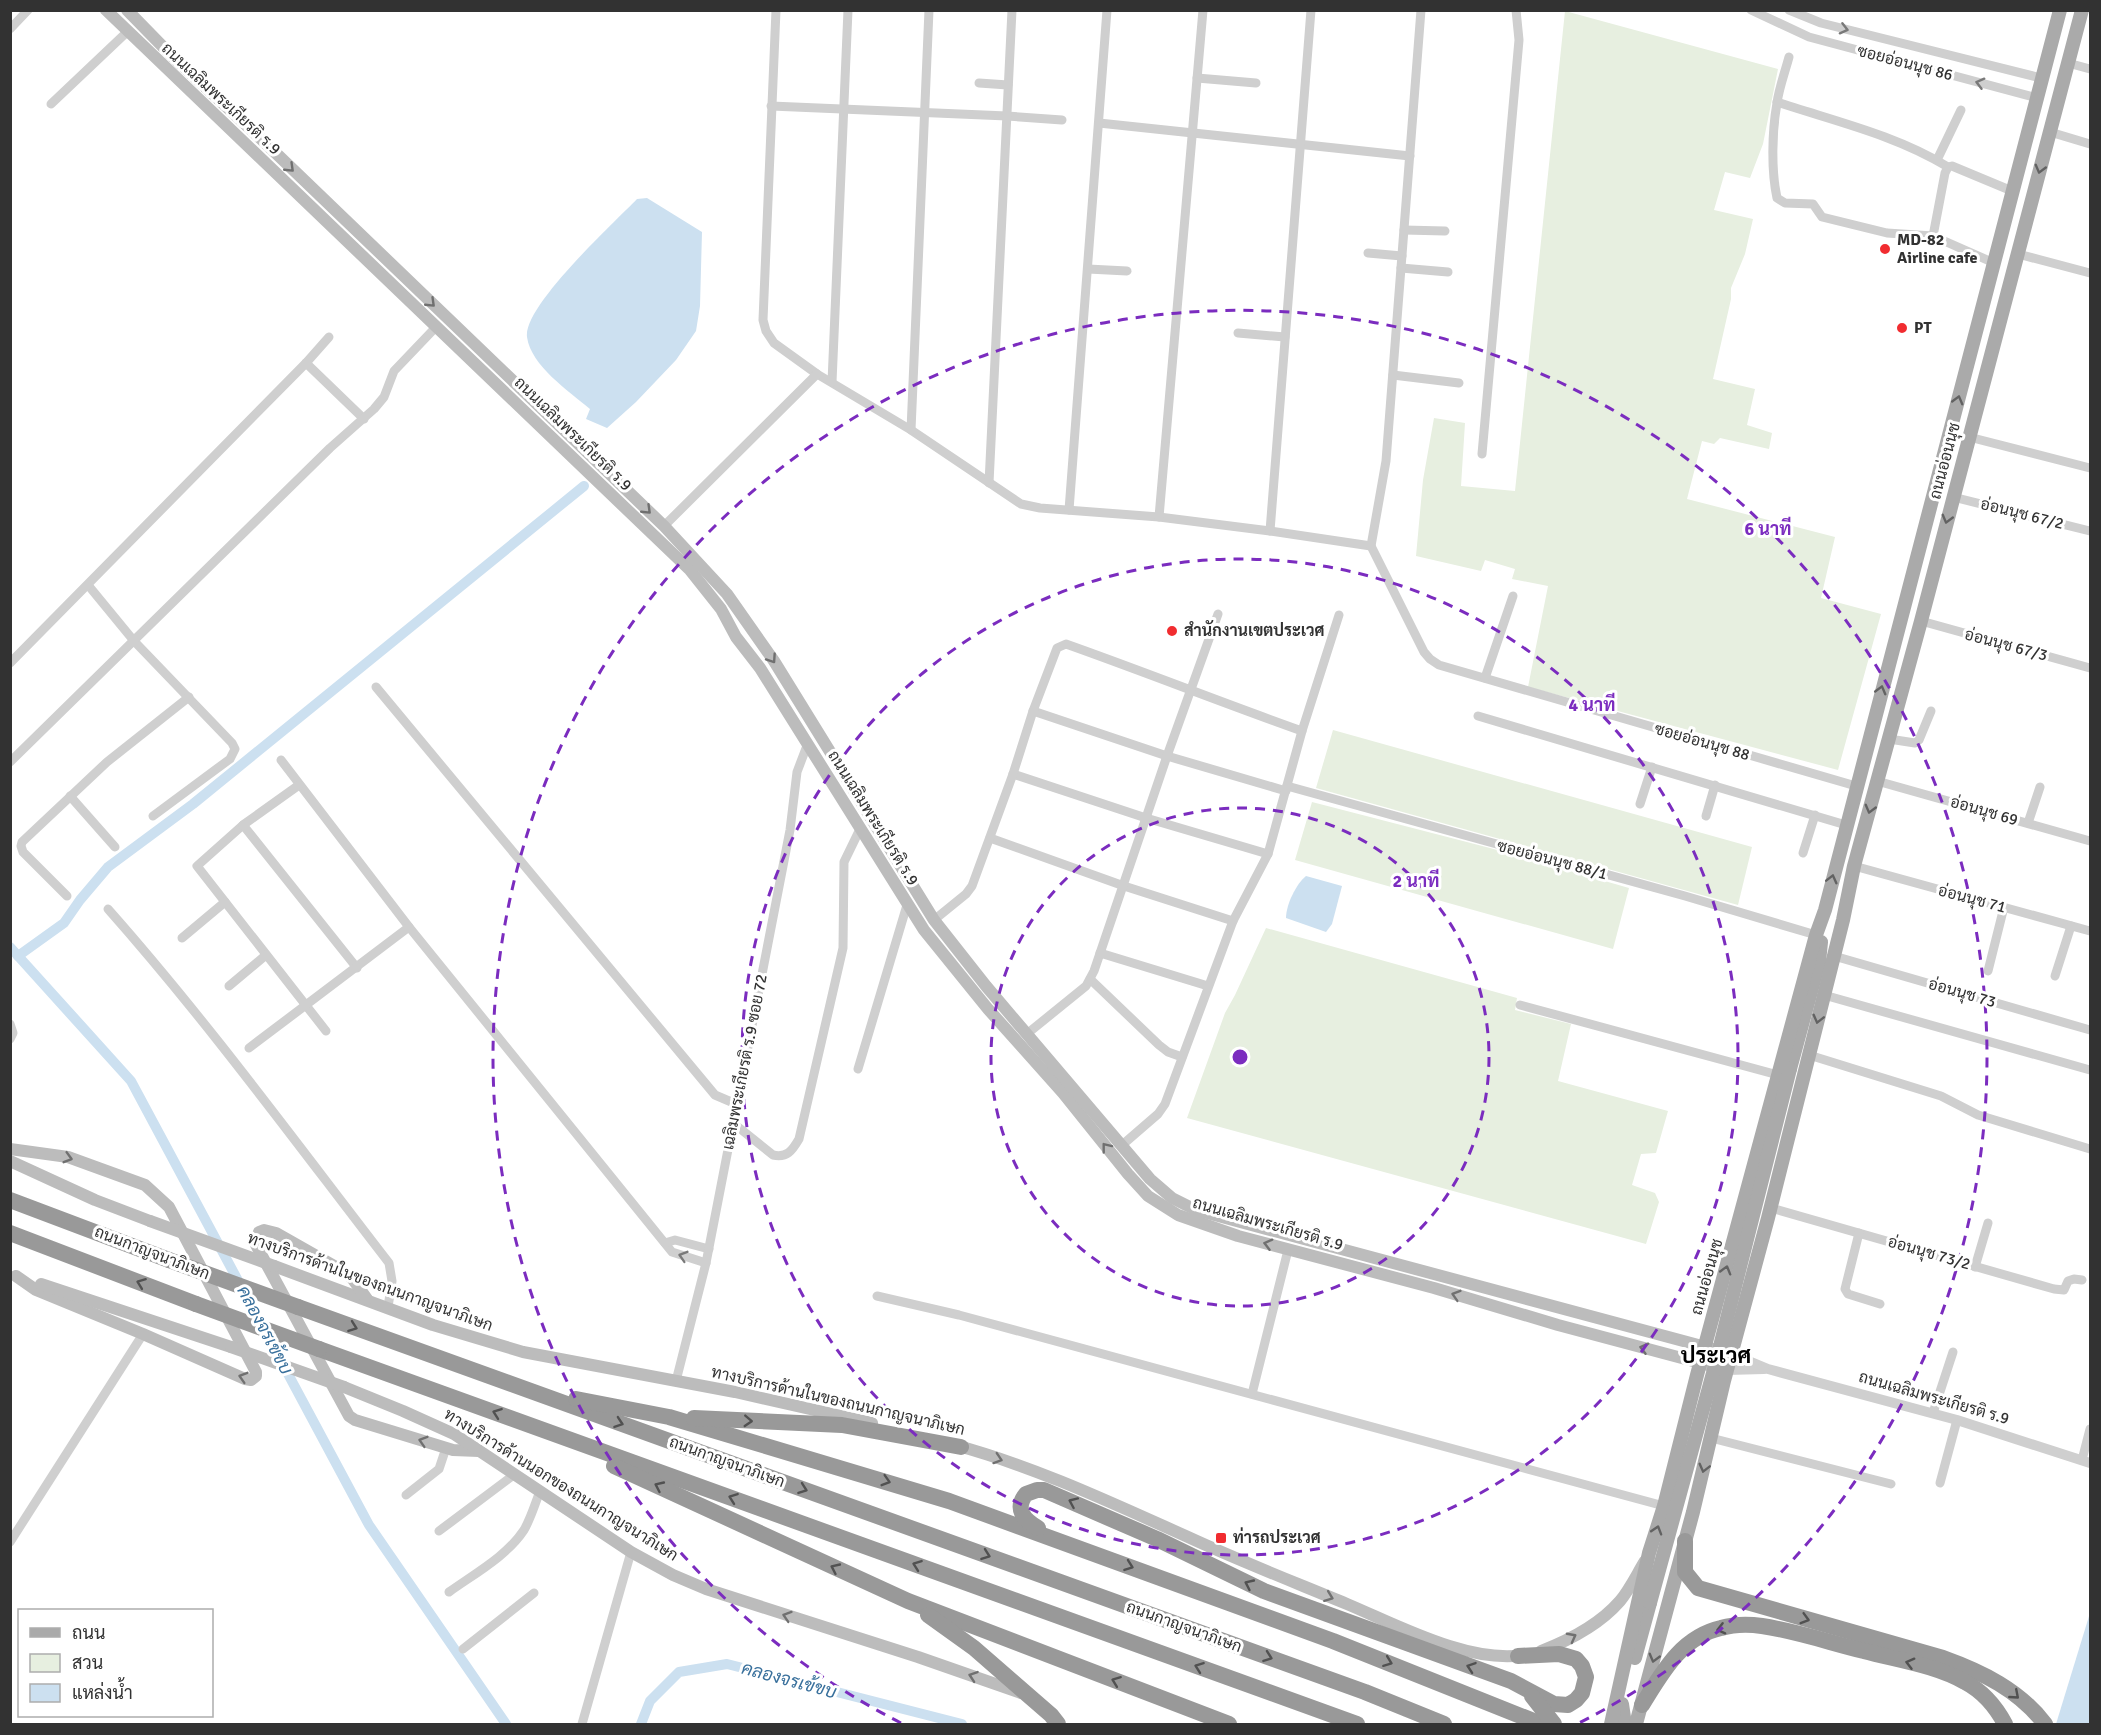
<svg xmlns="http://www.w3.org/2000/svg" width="2101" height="1735" viewBox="0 0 2101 1735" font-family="Signika,Sarabun,sans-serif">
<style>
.green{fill:#e7efe0}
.water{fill:#cce0f0}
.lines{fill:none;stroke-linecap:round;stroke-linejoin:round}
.canal{stroke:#cce0f0;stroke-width:10}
.minor{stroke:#cfcfcf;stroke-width:9}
.tertiary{stroke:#cfcfcf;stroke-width:10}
.secondary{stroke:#bcbcbc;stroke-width:12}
.primary{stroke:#aaa;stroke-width:14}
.motorway{stroke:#999;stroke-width:16}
.secondary-bridge{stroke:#bcbcbc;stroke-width:12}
.primary-bridge{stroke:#aaa;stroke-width:14}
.motorway-bridge{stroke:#999;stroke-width:16}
.oneway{stroke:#797979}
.oneway2{stroke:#707070}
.oneway3{stroke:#626262}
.oneway4{stroke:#515151}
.ring{fill:none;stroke:#7b2cbf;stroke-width:3;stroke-dasharray:10 8}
.poi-dot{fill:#f12c30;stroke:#fff;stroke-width:2}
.labels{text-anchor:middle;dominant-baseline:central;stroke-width:6;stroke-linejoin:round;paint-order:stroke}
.street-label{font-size:16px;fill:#323232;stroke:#fff}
.poi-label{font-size:16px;font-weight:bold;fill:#323232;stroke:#fff;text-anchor:start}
.water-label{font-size:18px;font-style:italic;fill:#39709c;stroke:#fff}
.district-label{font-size:22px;font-weight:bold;fill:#000;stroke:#fff}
.centre{fill:#7b2cbf;stroke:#fff;stroke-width:3}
.ring-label{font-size:18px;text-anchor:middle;font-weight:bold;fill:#7b2cbf;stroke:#fff;stroke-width:6;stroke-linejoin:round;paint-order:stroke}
</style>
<rect width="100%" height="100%" fill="#fff"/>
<g class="green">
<path d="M1565,11L1778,69L1763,144L1750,178L1725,172L1714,210L1753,219L1745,254L1731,288V299L1713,379L1755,389L1747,425L1772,433L1769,449L1720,438L1714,444L1702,441L1687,499L1835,537L1821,598L1881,614L1838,770L1528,687L1548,586L1512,579L1515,569L1485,560L1481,571L1416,556L1423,480L1434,418L1465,423L1461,486L1515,491Z"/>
<path d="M1333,730L1752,847L1738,905L1316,788Z"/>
<path d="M1312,802L1490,848L1629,888L1613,949L1295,860Z"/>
<path d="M1266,928L1517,998L1515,1010L1571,1024L1558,1081L1668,1111L1656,1153L1641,1154L1632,1185L1655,1193L1659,1202L1646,1244L1187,1118L1225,1013L1235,995Z"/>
</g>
<g class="water">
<path d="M647,198L702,232L700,306L696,331L676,360L636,402L607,428L586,419L590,409C569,391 531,366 527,337C523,306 614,223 637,199Z"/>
<path d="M1306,876L1342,886L1332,924L1326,932L1286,918C1286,905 1296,884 1306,876Z"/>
<path d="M2090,1613V1724H2056Z"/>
</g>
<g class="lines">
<g class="canal">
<path d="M10,947L131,1081L369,1525L506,1724"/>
<path d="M18,956L64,923L80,900L108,867L193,804L584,486"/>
<path d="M641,1724L650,1701L679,1672L727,1664L962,1724"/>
</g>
<g class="minor">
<path d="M776,10L763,320L766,331L774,343L817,374L911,430L1021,504L1040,508L1159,517L1270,531L1371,546"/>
<path d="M1751,10L1809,37L2037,98"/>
<path d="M1789,10L1821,23L2041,78"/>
<path d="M10,29L28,10"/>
<path d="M1789,57C1785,72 1779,88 1777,103C1772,131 1771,170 1777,198L1785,203L1813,204L1822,217L1887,233L1933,236"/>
<path d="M2068,63L2090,69"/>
<path d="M1197,78L1256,83"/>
<path d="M979,83L1008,85"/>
<path d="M1777,102C1834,121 1896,135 1948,167"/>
<path d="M51,104L127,32"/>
<path d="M771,106L1007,116L1062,120"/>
<path d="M1099,123L1410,156"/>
<path d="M2050,132L2090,144"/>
<path d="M1937,160L1961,110"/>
<path d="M1404,230L1445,231"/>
<path d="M1368,253L1402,256"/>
<path d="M2018,254L2090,273"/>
<path d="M1994,263L1933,236L1945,173L1948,167L1952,166L2012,191"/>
<path d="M1401,268L1448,272"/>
<path d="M1088,269L1127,271"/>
<path d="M1238,333L1285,337"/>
<path d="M306,363L364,419"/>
<path d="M1393,375L1459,383"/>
<path d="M832,382L848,10"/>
<path d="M911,430L929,10"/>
<path d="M1969,437L2090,468"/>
<path d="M1482,454L1519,40L1516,10"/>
<path d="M989,483L1012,10"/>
<path d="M1953,497L2090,531"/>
<path d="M1069,510L1107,10"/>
<path d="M1159,517L1203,10"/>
<path d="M664,526L817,374"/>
<path d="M1270,531L1311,10"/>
<path d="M1371,546L1424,652L1430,659L1439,665L1856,786"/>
<path d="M1371,546L1386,461L1421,10"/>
<path d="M88,585L134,641L232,743L235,749L230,759L153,816"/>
<path d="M1921,621L2090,668"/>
<path d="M10,663L306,363L329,337"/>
<path d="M1485,678L1513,596"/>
<path d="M376,687L715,1095L736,1104"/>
<path d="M1033,711L1167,756L1286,791"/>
<path d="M1478,716L1846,825"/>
<path d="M1889,739L1915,743L1919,740L1931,711"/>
<path d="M281,760L409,927L672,1252L706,1263"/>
<path d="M10,762L330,448L374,409L384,397L394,371L436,327"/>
<path d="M1013,774L1146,818L1268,854"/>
<path d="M1877,781L2090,841"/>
<path d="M299,785L243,825L197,866L326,1031"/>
<path d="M1287,786L1685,896L1816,935"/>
<path d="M70,796L115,847"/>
<path d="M1640,804L1652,767"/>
<path d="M1706,816L1715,785"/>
<path d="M2028,823L2040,787"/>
<path d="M243,825L357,968"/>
<path d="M990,838L1124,886L1233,921"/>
<path d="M1803,853L1815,815"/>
<path d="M1854,866L2090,931"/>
<path d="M67,896L23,852L21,846L22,842L107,762L189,697"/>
<path d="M108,909C208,1022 297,1144 389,1263L392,1281L388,1307"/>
<path d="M934,920L966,894L972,886L1013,774L1033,711L1057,648L1066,644C1145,672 1223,703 1302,731"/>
<path d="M182,938L225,902"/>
<path d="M1100,953L1208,986"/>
<path d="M1834,956L2090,1030"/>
<path d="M1988,971L2004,907"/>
<path d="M2055,976L2071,926"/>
<path d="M1090,979L1159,1045L1168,1052L1182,1057"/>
<path d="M229,986L266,955"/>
<path d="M1824,995L2090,1070"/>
<path d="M1520,1005L1778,1075"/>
<path d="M10,1024L13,1033L10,1039"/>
<path d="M1028,1033L1086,986L1094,971L1167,756L1218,614"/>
<path d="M249,1048L409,927"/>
<path d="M1809,1055L1941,1096L1978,1115L2090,1149"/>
<path d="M858,1069L907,905"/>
<path d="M733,1123L773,1155C787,1158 792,1151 799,1139L843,948L844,862L860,829"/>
<path d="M1121,1146L1158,1114L1165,1104L1233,921L1268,854L1302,731L1339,615"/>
<path d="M1771,1208L2054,1289L2064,1290L2068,1281L2074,1279L2082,1280"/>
<path d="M1859,1233L1845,1289L1848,1294L1880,1304"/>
<path d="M665,1243L675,1240L709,1249"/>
<path d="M1975,1267L1988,1223"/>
<path d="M877,1296L959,1315L1664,1506"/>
<path d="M676,1381L706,1263L790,830L797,772L808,743"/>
<path d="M1252,1394L1288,1250"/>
<path d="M1933,1413L1953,1352"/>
<path d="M1711,1438L1891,1484"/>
<path d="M2082,1460L2090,1429"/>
<path d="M1940,1483L1957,1420"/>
<path d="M406,1495L439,1469L446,1448"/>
<path d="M439,1531L515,1474"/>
<path d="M10,1542L143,1334"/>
<path d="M449,1592C474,1574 507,1556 524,1530C531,1518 535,1504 540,1491"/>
<path d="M463,1649L534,1593"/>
<path d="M582,1724L631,1552"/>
</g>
<g class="tertiary">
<path d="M1732,1354L1768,1369L1957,1420L2090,1463"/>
<path d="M1727,1370L1764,1369"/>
</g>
<g class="secondary">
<path d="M106,10L690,570L721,609L736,637L760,668L924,930L988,1009L1063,1093L1128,1174L1148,1196L1178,1215L1238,1236L1434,1288L1558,1325L1708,1365"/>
<path d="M127,10L170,54L257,135L664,526L727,594L774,661L934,920L986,986L1150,1179L1172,1198L1196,1210L1728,1353"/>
<path d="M10,1149L68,1157L145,1185L169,1207L256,1372V1376L251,1380L245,1379L143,1334L36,1290L16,1276"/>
<path d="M10,1161L95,1200L150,1221"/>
<path d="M274,1266L433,1325L523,1352L735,1392L872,1423"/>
<path d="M41,1284L231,1347"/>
<path d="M367,1299L352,1278L343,1271L276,1233L264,1230L259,1232L255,1243L349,1416L355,1420L453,1450L479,1451"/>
<path d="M344,1387L403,1411L454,1434L631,1552L673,1575L706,1589L918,1657L1021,1693"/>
<path d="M955,1445C1036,1467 1112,1503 1188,1537C1240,1561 1294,1582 1347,1604C1397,1625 1469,1664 1524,1655"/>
<path d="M1541,1651C1570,1640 1600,1624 1620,1601C1630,1589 1637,1574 1645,1561"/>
</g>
<g class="primary">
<path d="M1790,1069L1819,962L1821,942"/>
<path d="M1635,1658L1650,1603"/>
<path d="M1622,1704L1625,1724"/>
<path d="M1611,1724L1649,1553L1664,1506L1697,1375L1816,935L1825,910L2060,10"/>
<path d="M1636,1724L1693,1512L1724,1381L1768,1218L1843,920L1854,866L1921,621L2082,10"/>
</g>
<g class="motorway">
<path d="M10,1200L169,1260"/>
<path d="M10,1233L196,1304"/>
<path d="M298,1307L1365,1692L1444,1724"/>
<path d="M319,1349L1357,1724"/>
<path d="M576,1399L669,1417L949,1501L1333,1641L1541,1724"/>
<path d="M694,1418L842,1425L961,1447"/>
<path d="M614,1466L908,1601L1229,1724"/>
<path d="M1038,1528C1024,1520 1014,1509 1026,1494L1037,1490H1044L1157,1539L1264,1591L1511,1681L1554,1704L1568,1705L1576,1700L1582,1693L1586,1677L1582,1666L1576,1659L1559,1654L1518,1656"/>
<path d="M1685,1541V1572L1698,1588L1943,1658C1982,1672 2019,1690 2045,1724"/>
<path d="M928,1615L974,1648L1051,1715L1058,1724"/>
<path d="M1532,1696L1554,1724"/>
<path d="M1642,1705C1662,1673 1681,1637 1721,1628C1735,1624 1748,1624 1762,1626C1796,1631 1831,1643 1864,1651C1897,1660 1935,1665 1965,1682C1982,1691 1996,1707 2005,1724"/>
</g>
<g class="secondary-bridge">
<path d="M150,1221L274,1266"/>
<path d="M231,1347L344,1387"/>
</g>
<path class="primary-bridge" d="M1650,1603L1716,1362L1790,1069"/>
<g class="motorway-bridge">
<path d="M169,1260L298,1307"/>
<path d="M196,1304L319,1349"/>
</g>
</g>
<defs><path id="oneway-chevron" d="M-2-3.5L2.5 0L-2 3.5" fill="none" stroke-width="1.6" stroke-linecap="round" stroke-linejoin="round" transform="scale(1.5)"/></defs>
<g class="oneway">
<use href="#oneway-chevron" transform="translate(1844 29) rotate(14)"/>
<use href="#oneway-chevron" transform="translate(1980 83) rotate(-165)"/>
<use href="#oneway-chevron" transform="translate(683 1256) rotate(-163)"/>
</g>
<g class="oneway2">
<use href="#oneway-chevron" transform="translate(290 168) rotate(44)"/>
<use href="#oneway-chevron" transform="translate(431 303) rotate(44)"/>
<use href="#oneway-chevron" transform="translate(647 510) rotate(44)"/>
<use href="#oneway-chevron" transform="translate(772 659) rotate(56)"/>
<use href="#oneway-chevron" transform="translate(1106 1147) rotate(-128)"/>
<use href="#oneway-chevron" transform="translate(68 1158) rotate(16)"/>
<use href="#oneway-chevron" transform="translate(1268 1244) rotate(-165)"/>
<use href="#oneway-chevron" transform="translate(1456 1295) rotate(-163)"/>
<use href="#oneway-chevron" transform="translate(1644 1348) rotate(-165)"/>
<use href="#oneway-chevron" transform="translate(243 1377) rotate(-163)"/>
<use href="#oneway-chevron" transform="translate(423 1441) rotate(-163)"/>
<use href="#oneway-chevron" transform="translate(998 1459) rotate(18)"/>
<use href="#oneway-chevron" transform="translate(1329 1597) rotate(21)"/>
<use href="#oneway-chevron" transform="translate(787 1616) rotate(-162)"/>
<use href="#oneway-chevron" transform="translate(1572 1637) rotate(-28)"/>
<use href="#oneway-chevron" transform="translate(973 1676) rotate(-161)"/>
</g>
<g class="oneway3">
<use href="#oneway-chevron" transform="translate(2040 169) rotate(105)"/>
<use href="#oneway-chevron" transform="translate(1958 400) rotate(-75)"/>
<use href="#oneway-chevron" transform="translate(1947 519) rotate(105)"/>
<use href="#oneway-chevron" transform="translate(1881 690) rotate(-75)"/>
<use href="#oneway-chevron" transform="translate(1870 809) rotate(105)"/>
<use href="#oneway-chevron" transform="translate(1832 879) rotate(-76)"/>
<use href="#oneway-chevron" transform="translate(1818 1019) rotate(104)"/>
<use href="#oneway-chevron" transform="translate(1726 1270) rotate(-74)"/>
<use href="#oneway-chevron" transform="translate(1704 1468) rotate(104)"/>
<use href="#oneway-chevron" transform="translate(1657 1530) rotate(-73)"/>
<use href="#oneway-chevron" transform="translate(1654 1658) rotate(105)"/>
</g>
<g class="oneway4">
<use href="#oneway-chevron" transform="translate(141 1283) rotate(-159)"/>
<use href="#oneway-chevron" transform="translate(353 1327) rotate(20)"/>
<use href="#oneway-chevron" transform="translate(497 1413) rotate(-160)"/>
<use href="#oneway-chevron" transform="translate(748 1421) rotate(3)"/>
<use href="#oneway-chevron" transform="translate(619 1423) rotate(19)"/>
<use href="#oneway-chevron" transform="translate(886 1481) rotate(17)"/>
<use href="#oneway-chevron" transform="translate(659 1486) rotate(-155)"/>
<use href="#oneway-chevron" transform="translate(803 1489) rotate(20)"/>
<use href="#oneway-chevron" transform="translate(733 1498) rotate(-160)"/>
<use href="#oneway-chevron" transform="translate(1073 1502) rotate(-156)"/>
<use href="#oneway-chevron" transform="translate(986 1555) rotate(20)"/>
<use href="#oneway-chevron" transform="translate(917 1565) rotate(-160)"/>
<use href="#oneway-chevron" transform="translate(1129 1566) rotate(20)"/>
<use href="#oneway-chevron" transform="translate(835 1568) rotate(-155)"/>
<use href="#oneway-chevron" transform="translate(1249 1584) rotate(-155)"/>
<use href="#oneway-chevron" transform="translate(1805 1619) rotate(16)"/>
<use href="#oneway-chevron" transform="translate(1721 1629) rotate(166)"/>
<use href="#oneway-chevron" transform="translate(1268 1657) rotate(20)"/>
<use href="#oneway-chevron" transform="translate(1388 1662) rotate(21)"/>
<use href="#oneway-chevron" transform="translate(1910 1663) rotate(-165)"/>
<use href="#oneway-chevron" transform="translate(1199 1667) rotate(-160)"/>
<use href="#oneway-chevron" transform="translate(1471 1667) rotate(-161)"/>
<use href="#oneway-chevron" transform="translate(1116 1681) rotate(-159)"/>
<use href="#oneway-chevron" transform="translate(2015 1695) rotate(41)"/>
</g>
<g class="ring">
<circle cx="1240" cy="1057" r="249"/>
<circle cx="1240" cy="1057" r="498"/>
<path d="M901 1723A747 747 0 1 1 1579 1723"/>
</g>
<g class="poi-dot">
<circle cx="1885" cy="249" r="6"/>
<circle cx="1902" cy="328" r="6"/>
<circle cx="1172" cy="631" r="6"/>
<rect x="1215" y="1532" width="12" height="12" rx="3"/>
</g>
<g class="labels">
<g class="street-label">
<text transform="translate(1905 63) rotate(15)">ซอยอ่อนนุช 86</text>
<text transform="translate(221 99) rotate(43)">ถนนเฉลิมพระเกียรติ ร.9</text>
<text transform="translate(573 434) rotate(44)">ถนนเฉลิมพระเกียรติ ร.9</text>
<text transform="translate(1945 461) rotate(-75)">ถนนอ่อนนุช</text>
<text transform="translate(2022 514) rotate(14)">อ่อนนุช 67/2</text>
<text transform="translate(2006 645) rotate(15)">อ่อนนุช 67/3</text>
<text transform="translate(1702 742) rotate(16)">ซอยอ่อนนุช 88</text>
<text transform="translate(1984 811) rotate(16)">อ่อนนุช 69</text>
<text transform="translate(873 818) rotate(58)">ถนนเฉลิมพระเกียรติ ร.9</text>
<text transform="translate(1552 860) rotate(15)">ซอยอ่อนนุช 88/1</text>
<text transform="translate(1972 899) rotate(15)">อ่อนนุช 71</text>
<text transform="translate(1962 993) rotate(16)">อ่อนนุช 73</text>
<text transform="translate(745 1062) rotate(-79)">เฉลิมพระเกียรติ ร.9 ซอย 72</text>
<text transform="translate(1268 1224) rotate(16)">ถนนเฉลิมพระเกียรติ ร.9</text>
<text transform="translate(152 1253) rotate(21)">ถนนกาญจนาภิเษก</text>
<text transform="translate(1929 1253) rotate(16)">อ่อนนุช 73/2</text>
<text transform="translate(1707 1277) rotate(-74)">ถนนอ่อนนุช</text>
<text transform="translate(370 1282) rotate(20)">ทางบริการด้านในของถนนกาญจนาภิเษก</text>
<text transform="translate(1934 1398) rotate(16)">ถนนเฉลิมพระเกียรติ ร.9</text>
<text transform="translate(838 1401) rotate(13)">ทางบริการด้านในของถนนกาญจนาภิเษก</text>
<text transform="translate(727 1462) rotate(20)">ถนนกาญจนาภิเษก</text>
<text transform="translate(561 1485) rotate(32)">ทางบริการด้านนอกของถนนกาญจนาภิเษก</text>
<text transform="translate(1184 1627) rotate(20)">ถนนกาญจนาภิเษก</text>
</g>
<g class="poi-label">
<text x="1897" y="240">MD-82<tspan x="1897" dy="18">Airline cafe</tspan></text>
<text x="1914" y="328">PT</text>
<text x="1184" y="631">สำนักงานเขตประเวศ</text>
<text x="1233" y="1538">ท่ารถประเวศ</text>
</g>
<g class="water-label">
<text transform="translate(265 1330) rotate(62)">คลองจรเข้ขบ</text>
<text transform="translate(789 1680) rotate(15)">คลองจรเข้ขบ</text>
</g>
<g class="district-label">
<text x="1716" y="1355">ประเวศ</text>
</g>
</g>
<circle cx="1240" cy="1057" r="9" class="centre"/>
<g class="ring-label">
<text x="1768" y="535">6 นาที</text>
<text x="1592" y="711">4 นาที</text>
<text x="1416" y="887">2 นาที</text>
</g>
<rect width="2101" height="1735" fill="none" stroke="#323232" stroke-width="24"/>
<rect x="18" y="1609" width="195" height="108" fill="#ffffff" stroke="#adadad" stroke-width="1.5"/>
<rect x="30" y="1628" width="30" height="9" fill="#aaaaaa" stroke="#adadad" stroke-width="1.5"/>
<text x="72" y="1639" font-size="18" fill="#323232">ถนน</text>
<rect x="30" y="1654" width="30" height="18" fill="#e7efe0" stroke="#adadad" stroke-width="1.5"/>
<text x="72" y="1669" font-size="18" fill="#323232">สวน</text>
<rect x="30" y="1684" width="30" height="18" fill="#cce0f0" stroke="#adadad" stroke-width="1.5"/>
<text x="72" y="1699" font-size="18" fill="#323232">แหล่งน้ำ</text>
</svg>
